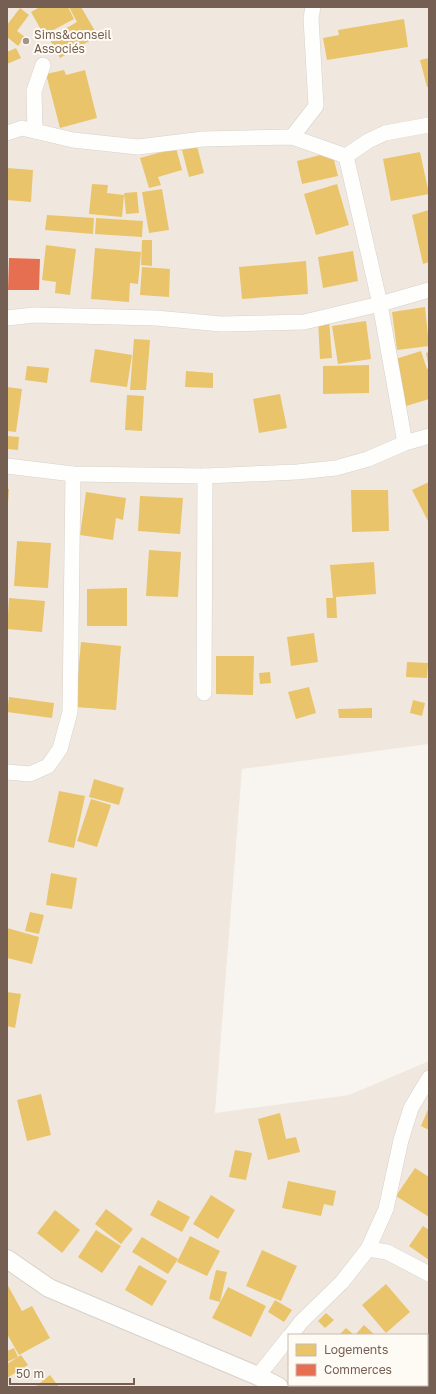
<svg xmlns="http://www.w3.org/2000/svg" width="436" height="1394" viewBox="0 0 436 1394" font-family="'Golos Text',sans-serif">
<style>
.residential{fill:#f0e8df;fill-rule:evenodd}
.homes{fill:#e9c46a}
.shops{fill:#e76f51}
.lines{fill:none;stroke-linecap:round;stroke-linejoin:round}
.minor-casing{stroke:#d6d1cb;stroke-width:16}
.tertiary-casing{stroke:#d6d1cb;stroke-width:20}
.minor{stroke:#fefefd;stroke-width:15}
.tertiary{stroke:#fefefd;stroke-width:18}
.poi-dot{fill:#a39489;stroke:#fefaf4;stroke-width:1.5}
.labels{text-anchor:middle;dominant-baseline:central;stroke-width:4;stroke-linejoin:round;paint-order:stroke}
.poi-label{font-size:12px;fill:#755f52;stroke:#fefaf4;text-anchor:start}
</style>
<rect width="100%" height="100%" fill="#f8f5f0"/>
<path class="residential" d="M7,7H429V744L242,769L215,1113L349,1095L429,1061V1387H7ZM289,1335H427V1385H289Z"/>
<g class="homes">
<path d="M40,7H68L74,19L44,35L31,12Z"/>
<path d="M69,7H81L98,36L60,58L49,38L77,22Z"/>
<path d="M20,8L29,15L17,31L25,37L18,46L7,37V25Z"/>
<path d="M404,19L408,47L327,60L323,38L339,35L338,30Z"/>
<path d="M16,48L21,58L7,64V52Z"/>
<path d="M429,58V87H427L420,60Z"/>
<path d="M64,70L66,75L85,70L97,118L60,128L46,74Z"/>
<path d="M197,146L204,173L189,177L182,150Z"/>
<path d="M176,148L182,170L158,177L161,185L149,188L140,158Z"/>
<path d="M332,152L338,176L302,184L297,161Z"/>
<path d="M420,152L429,194L391,201L383,159Z"/>
<path d="M7,168L33,170L31,202L7,200Z"/>
<path d="M92,184L108,185L107,193L124,195L122,217L89,214Z"/>
<path d="M337,184L349,225L316,235L304,194Z"/>
<path d="M162,189L169,230L149,233L142,192Z"/>
<path d="M137,192L139,213L126,214L124,193Z"/>
<path d="M429,210V262L423,264L412,215Z"/>
<path d="M47,215L94,218L93,234L45,230Z"/>
<path d="M96,218L143,221L142,237L95,234Z"/>
<path d="M142,240H152V266L141,265Z"/>
<path d="M46,245L76,249L70,295L55,293L56,282L42,280Z"/>
<path d="M95,248L141,252L138,284L130,283L129,302L91,299Z"/>
<path d="M353,251L358,281L323,288L318,257Z"/>
<path d="M306,261L308,294L242,299L239,267Z"/>
<path d="M142,267L170,269L169,297L140,295Z"/>
<path d="M425,307L429,346L397,350L392,312Z"/>
<path d="M329,319L332,358L320,359L318,320Z"/>
<path d="M366,321L371,359L338,364L332,326Z"/>
<path d="M134,339L150,340L146,390H130Z"/>
<path d="M95,349L132,355L127,387L90,382Z"/>
<path d="M421,351L427,369L429,368V399L403,407L389,361Z"/>
<path d="M429,352V363H428L426,353Z"/>
<path d="M369,365V393L323,394V366Z"/>
<path d="M27,366L49,368L47,383L25,380Z"/>
<path d="M186,371L213,373V388L185,387Z"/>
<path d="M7,387L22,389L16,432L7,431Z"/>
<path d="M280,394L287,428L259,433L253,399Z"/>
<path d="M127,395L144,396L142,431L125,430Z"/>
<path d="M7,436L19,437L18,450L7,449Z"/>
<path d="M429,482V523L412,490Z"/>
<path d="M7,489H9L8,503H7Z"/>
<path d="M351,490H388L389,531L352,532Z"/>
<path d="M86,492L126,498L123,520L116,518L113,540L80,535Z"/>
<path d="M140,496L183,498L180,534L138,531Z"/>
<path d="M17,541L51,543L48,588L14,586Z"/>
<path d="M149,550L181,552L178,597L146,596Z"/>
<path d="M374,562L376,594L336,597L337,618H327L326,598H333L330,565Z"/>
<path d="M127,588V626H87V589Z"/>
<path d="M9,598L45,601L42,632L7,629Z"/>
<path d="M314,633L318,662L291,666L287,637Z"/>
<path d="M81,642L121,646L116,710L75,707Z"/>
<path d="M216,656H254L253,695L216,694Z"/>
<path d="M407,662L428,663L427,678L406,677Z"/>
<path d="M270,672L271,683L260,684L259,673Z"/>
<path d="M309,687L316,713L296,719L288,692Z"/>
<path d="M9,697L54,703L52,718L7,712Z"/>
<path d="M413,700L425,703L422,716L410,713Z"/>
<path d="M372,708V718H339L338,709Z"/>
<path d="M94,779L124,788L119,805L89,797Z"/>
<path d="M59,791L85,796L74,848L48,842Z"/>
<path d="M91,799L111,805L97,847L77,841Z"/>
<path d="M51,873L77,878L72,909L46,905Z"/>
<path d="M30,912L44,915L39,934L25,931Z"/>
<path d="M7,928L39,937L32,964L7,958Z"/>
<path d="M7,992L21,994L15,1028L7,1026Z"/>
<path d="M41,1094L51,1135L27,1141L17,1100Z"/>
<path d="M429,1107V1130L421,1126Z"/>
<path d="M280,1113L286,1139L296,1137L300,1152L268,1160L258,1119Z"/>
<path d="M235,1150L252,1153L246,1180L229,1177Z"/>
<path d="M415,1168L429,1177V1217L396,1196Z"/>
<path d="M288,1181L336,1191L333,1206L324,1204L321,1216L282,1208Z"/>
<path d="M211,1195L235,1210L218,1239L193,1224Z"/>
<path d="M158,1200L190,1217L182,1232L150,1215Z"/>
<path d="M106,1209L133,1229L121,1244L95,1224Z"/>
<path d="M55,1210L80,1230L62,1253L37,1233Z"/>
<path d="M423,1226L429,1230V1260L409,1246Z"/>
<path d="M96,1230L121,1246L102,1273L78,1257Z"/>
<path d="M190,1236L220,1251L207,1276L177,1262Z"/>
<path d="M142,1237L178,1259L168,1274L132,1252Z"/>
<path d="M262,1250L297,1266L281,1301L246,1286Z"/>
<path d="M139,1265L167,1281L152,1306L125,1290Z"/>
<path d="M216,1270L227,1272L220,1302L209,1299Z"/>
<path d="M7,1284L22,1311L32,1306L50,1338L19,1355L7,1334Z"/>
<path d="M386,1284L410,1312L386,1333L362,1305Z"/>
<path d="M228,1287L266,1306L251,1337L212,1318Z"/>
<path d="M275,1300L292,1310L284,1322L268,1312Z"/>
<path d="M326,1313L334,1320L325,1328L318,1321Z"/>
<path d="M364,1325L375,1335H355Z"/>
<path d="M346,1328L354,1335H339Z"/>
<path d="M14,1348L18,1357L7,1362V1351Z"/>
<path d="M21,1355L28,1365L7,1378V1364Z"/>
<path d="M50,1375L59,1387H35Z"/>
<path d="M322,1385H334L332,1387H324Z"/>
<path d="M381,1385H395L393,1387H383Z"/>
<path d="M405,1385H418L419,1387H402Z"/>
</g>
<path class="shops" d="M9,258L40,259L39,290H8Z"/>
<g class="lines">
<g class="minor-casing">
<g id="minor">
<path d="M35,131L34,91L43,65"/>
<path d="M7,133L22,128L73,140L138,147L203,139L292,137L346,156L368,141L385,133L429,125"/>
<path d="M292,137L316,106L311,18L313,7"/>
<path d="M346,156L380,304L405,443"/>
<path d="M7,318L34,315L156,318L221,324L304,322L380,304L429,290"/>
<path d="M7,466L73,474L205,476L297,472L336,468L368,459L405,443L429,436"/>
<path d="M204,693L205,476"/>
<path d="M7,772L30,774L48,766L60,749L70,712L73,474"/>
<path d="M368,1249L387,1252L429,1274"/>
<path d="M291,1335L301,1322L342,1282L368,1249L386,1209L401,1140L411,1108L429,1078"/>
<path d="M258,1376L289,1337"/>
</g>
</g>
<g class="tertiary-casing">
<path id="tertiary" d="M7,1259L49,1288L258,1376L279,1387"/>
</g>
<use href="#minor" class="minor"/>
<use href="#tertiary" class="tertiary"/>
</g>
<circle class="poi-dot" cx="26" cy="41" r="4"/>
<g class="labels">
<g class="poi-label">
<text x="34" y="34">Sims&amp;conseil<tspan x="34" dy="14">Associés</tspan></text>
</g>
</g>
<rect width="436" height="1394" fill="none" stroke="#755f52" stroke-width="16"/>
<rect x="288" y="1334" width="140" height="52" fill="#fefaf4" stroke="#c7bcb3"/>
<rect x="296" y="1344" width="20" height="12" fill="#e9c46a" stroke="#c7bcb3"/>
<text x="324" y="1354" font-size="12" fill="#755f52">Logements</text>
<rect x="296" y="1364" width="20" height="12" fill="#e76f51" stroke="#c7bcb3"/>
<text x="324" y="1374" font-size="12" fill="#755f52">Commerces</text>
<path d="M10 1378v6h124v-6" fill="none" stroke="#755f52" stroke-width="2"/>
<text x="16" y="1378" font-size="12" fill="#755f52" stroke="#fefaf4" stroke-width="3" paint-order="stroke">50 m</text>
</svg>
